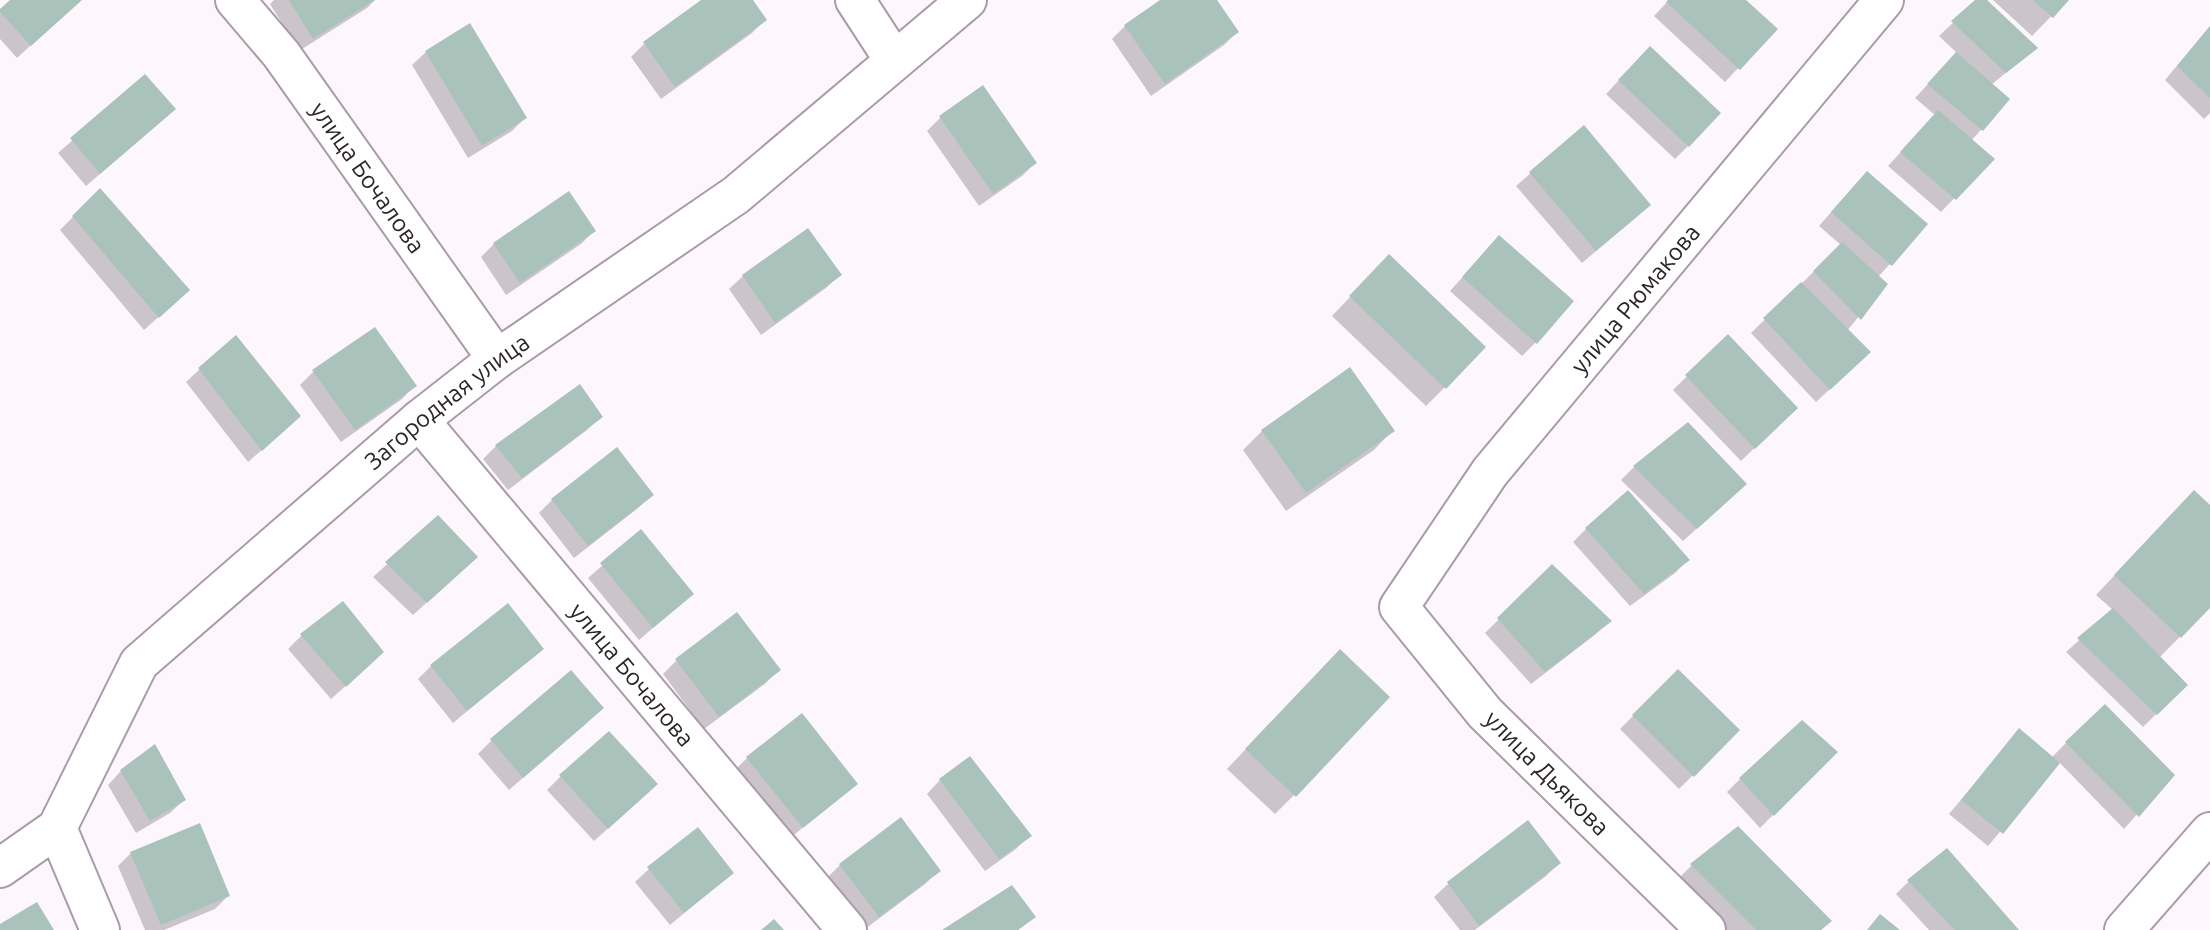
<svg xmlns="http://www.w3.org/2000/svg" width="2210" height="930" viewBox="0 0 2210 930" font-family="Ubuntu,sans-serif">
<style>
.shadow{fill:#0003}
.building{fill:#a9c3bb}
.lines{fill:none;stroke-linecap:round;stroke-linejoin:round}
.street-casing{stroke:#ab9aa8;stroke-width:42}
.street{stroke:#fff;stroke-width:38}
.labels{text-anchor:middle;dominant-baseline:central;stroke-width:5;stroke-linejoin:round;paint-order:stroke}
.street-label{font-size:24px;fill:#2c252a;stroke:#fff}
</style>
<rect width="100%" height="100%" fill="#fef6fd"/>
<g class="shadow">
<path d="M12,0H80L17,58L0,39V11Z"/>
<path d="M274,0H375L367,8L299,51L270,4Z"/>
<path d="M704,0H750L765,20L752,33L661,99L631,57L645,43Z"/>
<path d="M1163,0H1215L1237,32L1224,45L1151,96L1112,39L1125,26Z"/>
<path d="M1669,0H1743L1775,29L1725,82L1654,16Z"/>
<path d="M1977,0H1984L2036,48L1991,85L2008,100L1971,141L1992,159L1941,212L1888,166L1935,115L1915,98L1957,53L1939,36Z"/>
<path d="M1993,0H2067L2032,36Z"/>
<path d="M469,26L525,118L512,131L468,158L412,65L426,52Z"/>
<path d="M2210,26V113L2204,119L2165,80Z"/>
<path d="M1636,62L1688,146L1675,159L1606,94Z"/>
<path d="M145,76L160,122L86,186L58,153Z"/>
<path d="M983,88L1035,163L1022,176L979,206L927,131L940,118Z"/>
<path d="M1583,128L1635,218L1582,263L1516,186Z"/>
<path d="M1854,186L1890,264L1878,277L1885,284L1847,331L1856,365L1816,402L1751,333L1841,245L1819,226Z"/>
<path d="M100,190L174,303L144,330L60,230Z"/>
<path d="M808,230L840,275L826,288L761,335L729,289L743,276Z"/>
<path d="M594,231L581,244L506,295L481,257L494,244Z"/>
<path d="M1486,251L1536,342L1522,356L1450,291Z"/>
<path d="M1370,276L1445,387L1426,406L1332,316Z"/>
<path d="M1727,337L1796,408L1741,461L1673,390Z"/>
<path d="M200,369L286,429L248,462L186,382Z"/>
<path d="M313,372L415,385L402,399L341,442L300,385Z"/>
<path d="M600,417L587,430L508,490L483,459L496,446Z"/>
<path d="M1393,430L1374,450L1286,511L1243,450L1262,431Z"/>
<path d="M1634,467L1731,498L1683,541L1621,480Z"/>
<path d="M652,495L638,508L574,558L539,513L552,500Z"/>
<path d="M2210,507V606L2159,658L2186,685L2143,727L2066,652L2113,610L2096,595L2175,511Z"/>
<path d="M438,518L462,570L413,615L373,577Z"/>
<path d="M1586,529L1688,560L1675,573L1630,606L1573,542Z"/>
<path d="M641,532L692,594L639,640L588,578Z"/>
<path d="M1552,567L1609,621L1596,634L1531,684L1485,633Z"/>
<path d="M343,604L369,665L331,699L288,649L301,636Z"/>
<path d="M737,614L779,669L766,683L704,729L663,674L676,661Z"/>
<path d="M542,649L453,723L418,679L431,666Z"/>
<path d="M1321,670L1294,795L1275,814L1227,769Z"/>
<path d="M1678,671L1738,730L1679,789L1620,729Z"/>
<path d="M588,722L509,790L478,754L492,740Z"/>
<path d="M2019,731L2051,758L2066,743L2172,775L2124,829L2059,762L1988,846L1949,814Z"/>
<path d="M1835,752L1760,828L1727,792L1740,779Z"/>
<path d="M747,758L856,783L788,840L734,771Z"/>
<path d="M970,758L1029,836L1016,849L985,871L927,794L940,780Z"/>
<path d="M121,771L184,800L170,813L136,833L108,785Z"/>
<path d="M561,776L642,798L594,841L547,790Z"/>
<path d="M1528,822L1559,863L1546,876L1475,930H1460L1434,897L1448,884Z"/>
<path d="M131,853L228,896L215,909L164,930H145L118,866Z"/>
<path d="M840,865L938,871L925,884L865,929L827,878Z"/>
<path d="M1692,865L1821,930H1719L1673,884Z"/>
<path d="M649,869L732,873L670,925L635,882Z"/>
<path d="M1909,881L2017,930H1929L1896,894Z"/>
</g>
<g class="building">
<path d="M10,0H82L31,46L0,12V9Z"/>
<path d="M289,0H375L313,39Z"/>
<path d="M701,0H753L767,20L675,87L643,42Z"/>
<path d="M1160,0H1217L1239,32L1165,84L1124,25Z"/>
<path d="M1668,0H1746L1778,29L1740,70L1666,2Z"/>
<path d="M1975,0H1987L2038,48L2006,73L1951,21Z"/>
<path d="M2033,0H2069L2053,18Z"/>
<path d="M470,23L527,118L482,146L425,51Z"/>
<path d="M2210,26V98L2177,66Z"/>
<path d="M1650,46L1721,113L1689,147L1618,80Z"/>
<path d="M1956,52L2010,99L1983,131L1927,84Z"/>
<path d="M145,74L176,109L100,174L70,138Z"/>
<path d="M983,85L1037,163L993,194L939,116Z"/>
<path d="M1938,110L1995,159L1956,200L1900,152Z"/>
<path d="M1584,125L1651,205L1596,251L1529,172Z"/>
<path d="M1867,171L1928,224L1892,266L1831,212Z"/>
<path d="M100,188L190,290L159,318L72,216Z"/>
<path d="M569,191L596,231L520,283L493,243Z"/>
<path d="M808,228L842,275L775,323L742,275Z"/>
<path d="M1499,235L1574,301L1537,344L1462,277Z"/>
<path d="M1842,242L1888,284L1861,320L1813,271Z"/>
<path d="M1389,254L1486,347L1446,389L1349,296Z"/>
<path d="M1801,282L1871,352L1830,390L1763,318Z"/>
<path d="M375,327L417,386L355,430L312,370Z"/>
<path d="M1728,334L1798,408L1755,449L1685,375Z"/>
<path d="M236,335L301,416L262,451L198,368Z"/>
<path d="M1350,367L1395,431L1306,493L1261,430Z"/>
<path d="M580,384L603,417L522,478L495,445Z"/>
<path d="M1688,422L1747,484L1697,529L1633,466Z"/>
<path d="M617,447L654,495L588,546L551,499Z"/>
<path d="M1628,490L1690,560L1644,594L1585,528Z"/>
<path d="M2194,490L2210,505V608L2181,638L2114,575Z"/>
<path d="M438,515L478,557L427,603L385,562Z"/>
<path d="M641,529L694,594L653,628L600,563Z"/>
<path d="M1552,564L1612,621L1545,672L1497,618Z"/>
<path d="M343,601L384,652L346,687L300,634Z"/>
<path d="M508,603L544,649L467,711L430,665Z"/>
<path d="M2113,608L2188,685L2157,715L2077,638Z"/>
<path d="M737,612L781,670L719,717L675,659Z"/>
<path d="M1340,649L1390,697L1296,797L1245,749Z"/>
<path d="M1678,669L1740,730L1694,777L1632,715Z"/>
<path d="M571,670L604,708L523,778L490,739Z"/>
<path d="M2105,704L2175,775L2139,817L2065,742Z"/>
<path d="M802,713L858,784L803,828L746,757Z"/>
<path d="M1802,720L1838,752L1774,816L1739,778Z"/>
<path d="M2019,728L2060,763L2003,834L1961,800Z"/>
<path d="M609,731L658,784L608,829L559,775Z"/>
<path d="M155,744L186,800L150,821L120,770Z"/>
<path d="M970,756L1032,836L999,859L939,779Z"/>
<path d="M901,817L941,871L879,917L839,864Z"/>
<path d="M1528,820L1561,863L1479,926L1447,882Z"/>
<path d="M200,823L230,896L161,925L130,852Z"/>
<path d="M1738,826L1832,921L1821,930H1756L1690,864Z"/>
<path d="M698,827L734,873L684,913L647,867Z"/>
<path d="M1947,848L2019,930H1955L1907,880Z"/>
<path d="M1012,885L1036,917L1018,930H942Z"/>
<path d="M37,902L54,930H0V924Z"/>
<path d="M1880,914L1900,930H1867Z"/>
<path d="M774,919L784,930H761Z"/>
</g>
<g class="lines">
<g class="street-casing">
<g id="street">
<path id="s1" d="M235,0L281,54L497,359"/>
<path d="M855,0L894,60"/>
<path id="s2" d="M419,420L847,930"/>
<path d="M57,828L100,930"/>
<path id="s3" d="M0,868L57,828L139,663L419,420L497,359L736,195L967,0"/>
<path id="s4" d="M1706,930L1485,713L1399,607L1490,472L1884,0"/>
<path d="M2124,930L2210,832"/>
</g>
</g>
<use href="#street" class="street"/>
</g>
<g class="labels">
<g class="street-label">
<text stroke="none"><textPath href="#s1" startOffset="222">улица Бочалова</textPath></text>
<text stroke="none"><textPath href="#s4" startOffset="835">улица Рюмакова</textPath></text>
<text stroke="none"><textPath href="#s3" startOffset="658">Загородная улица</textPath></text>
<text stroke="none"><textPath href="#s2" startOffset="332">улица Бочалова</textPath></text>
<text transform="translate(1547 773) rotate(45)">улица Дьякова</text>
</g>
</g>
</svg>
